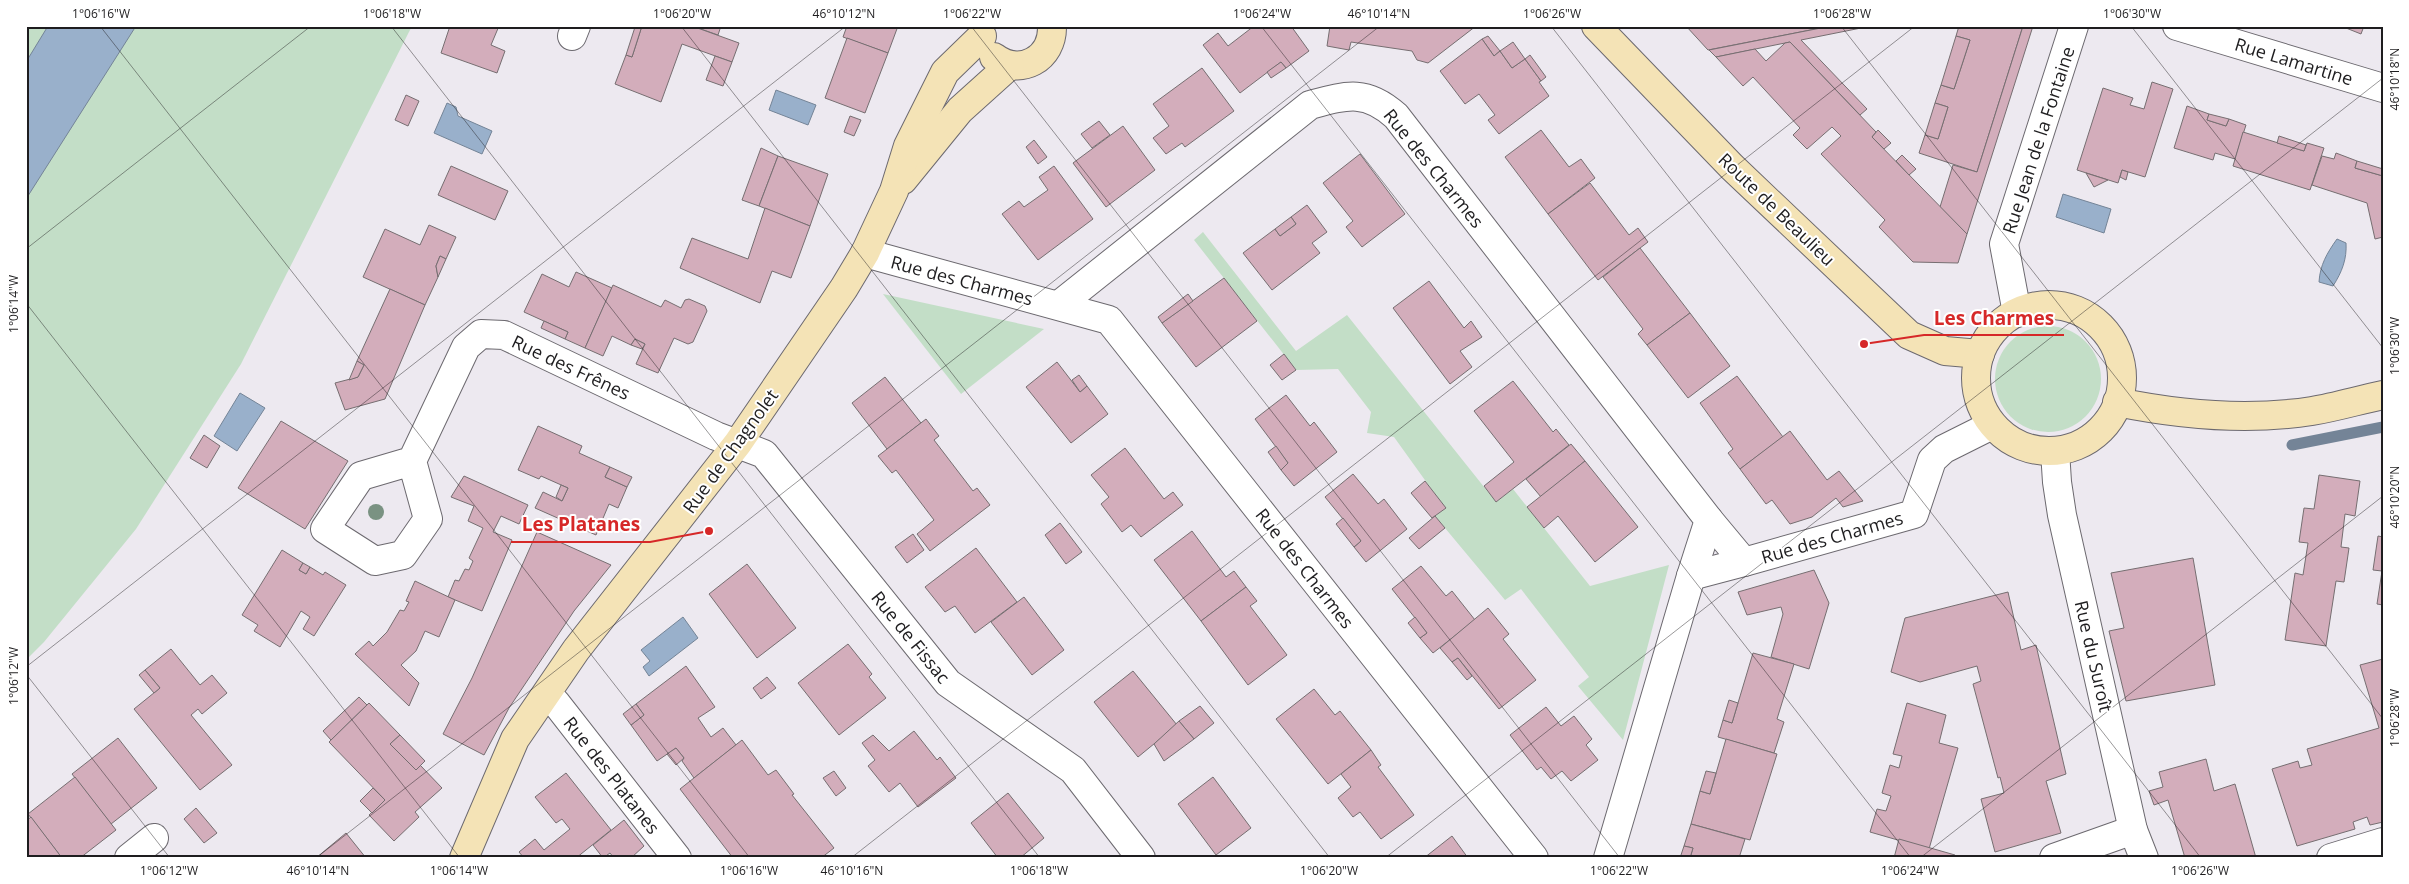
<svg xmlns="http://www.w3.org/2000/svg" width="2409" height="884" viewBox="0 0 2409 884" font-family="'Open Sans',sans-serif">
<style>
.green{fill:#c3dec7}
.water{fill:#99b0cb;stroke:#748497}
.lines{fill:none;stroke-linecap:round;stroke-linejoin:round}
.stream{stroke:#748497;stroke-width:11}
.building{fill:#d3adbb;stroke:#766e71}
.street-casing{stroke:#6c696f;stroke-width:30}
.secondary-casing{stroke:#6c696f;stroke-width:30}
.street{stroke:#fff;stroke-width:28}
.secondary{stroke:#f4e3b6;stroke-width:28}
.tree{fill:#7a9282}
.ticks{fill:none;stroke:#1e1d1f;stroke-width:1;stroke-opacity:0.45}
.labels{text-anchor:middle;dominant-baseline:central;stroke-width:4;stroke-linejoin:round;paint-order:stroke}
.street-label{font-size:18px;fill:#1e1d1f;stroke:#fff}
.leader{fill:none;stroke:#d62828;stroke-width:2}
.callout-dot{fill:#d62828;stroke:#fff;stroke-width:2}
.callout-label{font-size:19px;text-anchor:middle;font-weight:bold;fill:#d62828;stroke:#fff;stroke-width:4;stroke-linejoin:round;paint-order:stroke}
.neatline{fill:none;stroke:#1e1d1f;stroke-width:2}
.ticks-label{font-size:12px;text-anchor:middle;fill:#1e1d1f}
</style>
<rect width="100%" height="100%" fill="#ede9f0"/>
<g class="green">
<path d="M26,26H412L241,364L136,529L44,642L26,660Z"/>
<path d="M1203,232L1296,351L1347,315L1496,502L1513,489L1590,586L1669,565L1623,740L1578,686L1589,677L1521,589L1505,600L1435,516L1445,508L1394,437L1367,433L1371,412L1338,369L1296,370L1194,240Z"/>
<path d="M883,294L1044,329L961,394Z"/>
<circle cx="2048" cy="379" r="53"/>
</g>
<g class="water">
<path d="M48,26H136L26,199V62Z"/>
<path d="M776,90L816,105L808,125L769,110Z"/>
<path d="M447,103L456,107L458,116L492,131L482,154L434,133Z"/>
<path d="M2063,194L2111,209L2104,233L2056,217Z"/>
<path d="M2337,239L2346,243C2347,259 2342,272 2333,286L2319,282C2320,265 2327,253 2337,239Z"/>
<path d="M240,393L265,408L237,451L214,436Z"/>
<path d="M683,617L698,638L649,676L643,667L650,661L641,650Z"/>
</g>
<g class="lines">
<path class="stream" d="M2292,445L2383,427"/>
</g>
<g class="building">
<path d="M450,26H499L491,45L505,51L497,73L441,53Z"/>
<path d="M692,26H721L718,35Z"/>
<path d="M692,26L739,43L732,62L682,44L661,102L615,84L626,55L632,57L641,29L636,26Z"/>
<path d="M847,26H898L888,53L843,37Z"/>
<path d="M1254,26H1291L1309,51L1286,68L1281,62L1240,93L1203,45L1218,33L1228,46Z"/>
<path d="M1330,26H1476L1428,63L1417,60L1412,51L1351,42L1349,50L1327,46Z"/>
<path d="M1686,26H1831L1708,50Z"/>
<path d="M1831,26H1871L1801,40L1867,109L1860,115L1790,42L1716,57L1709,50Z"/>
<path d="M1959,26H2023L1977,172L1919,153L1925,135L1938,139L1948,107L1935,103L1941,85L1954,89L1970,40L1956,36Z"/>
<path d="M2023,26H2033L1967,234L1940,207L1953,165L1977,172Z"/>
<path d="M2341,26H2364L2361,34Z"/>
<path d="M635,27L641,29L632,57L626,55Z"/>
<path d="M1488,36L1500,51L1494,56L1482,39Z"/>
<path d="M1956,36L1970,40L1954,89L1941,85Z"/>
<path d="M847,38L888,53L865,113L825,98Z"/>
<path d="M1482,39L1494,56L1500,51L1512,68L1525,59L1541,81L1539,82L1549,96L1499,134L1488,120L1495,115L1479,94L1465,104L1440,71Z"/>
<path d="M1513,42L1525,59L1512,68L1500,51Z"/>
<path d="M1790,42L1876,132L1872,137L1967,234L1958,263L1913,262L1879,227L1885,220L1821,154L1841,136L1832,127L1807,149L1793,135L1800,128L1753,77L1743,86L1716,57L1755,49L1766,61L1785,43Z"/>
<path d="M1530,55L1546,77L1541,81L1525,59Z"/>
<path d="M715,56L732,62L723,86L706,80Z"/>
<path d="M1281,62L1286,68L1271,78L1267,72Z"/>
<path d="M1202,68L1234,111L1185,147L1182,143L1166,154L1153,138L1169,126L1153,104Z"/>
<path d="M2152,82L2173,89L2145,177L2122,170L2118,183L2077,170L2103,88L2133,98L2130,105L2144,109Z"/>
<path d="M406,95L419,101L408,126L395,120Z"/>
<path d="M1935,103L1948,107L1938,139L1925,135Z"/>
<path d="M2187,106L2209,114L2207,120L2226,126L2229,119L2246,125L2235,159L2215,153L2213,160L2174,148Z"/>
<path d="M2209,114L2229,119L2226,126L2207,120Z"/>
<path d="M850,116L861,120L854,136L844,132Z"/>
<path d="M1099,121L1110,135L1092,148L1081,134Z"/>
<path d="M1123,126L1155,170L1106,207L1073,163Z"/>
<path d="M1541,130L1569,167L1581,159L1595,178L1548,214L1505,157Z"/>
<path d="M1878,130L1891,143L1884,149L1872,137Z"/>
<path d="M2243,132L2304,151L2307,143L2324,148L2310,190L2233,166Z"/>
<path d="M2279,136L2306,145L2304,151L2277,143Z"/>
<path d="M1034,140L1047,157L1038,164L1026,147Z"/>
<path d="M761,148L778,156L759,206L742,200Z"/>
<path d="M2336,153L2357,161L2355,168L2383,176V237L2375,239L2367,203L2312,185L2322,156L2334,159Z"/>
<path d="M1360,154L1405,214L1362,247L1346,227L1353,221L1323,183Z"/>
<path d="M1902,155L1916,169L1909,175L1896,161Z"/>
<path d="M778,156L828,174L810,226L759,206Z"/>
<path d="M2357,161L2383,169V176L2355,168Z"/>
<path d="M451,166L508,191L495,220L438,195Z"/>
<path d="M1054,166L1093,219L1038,260L1002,214L1019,201L1024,207L1048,190L1039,177Z"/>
<path d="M2122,170L2128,172L2126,180L2120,177Z"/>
<path d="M2086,173L2108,180L2094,187Z"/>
<path d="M1590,183L1629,235L1638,228L1648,242L1598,280L1548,214Z"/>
<path d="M1307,205L1327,232L1312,243L1320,253L1272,290L1243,253L1275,229L1280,236L1296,224L1291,217Z"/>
<path d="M765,208L810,226L791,278L772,271L760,303L680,268L692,238L748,259Z"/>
<path d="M1291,217L1296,224L1280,236L1275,229Z"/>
<path d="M429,225L456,237L446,259L440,256L436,266L438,277L425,305L363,277L385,229L420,245Z"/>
<path d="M1640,248L1690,313L1647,345L1638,334L1643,329L1603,277Z"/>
<path d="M440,256L446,259L438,277L436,266Z"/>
<path d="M576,272L612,288L585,348L565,339L568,332L524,312L542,274L569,287Z"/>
<path d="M1224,278L1257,321L1196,367L1162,323Z"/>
<path d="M1429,281L1464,328L1471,321L1482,337L1460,351L1472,367L1450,384L1393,308Z"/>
<path d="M613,285L661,307L665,300L681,308L685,300L689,299L705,306L707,311L693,342L688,344L674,338L658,373L636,364L645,344L635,339L631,345L612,336L603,356L585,348Z"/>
<path d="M390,289L425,305L385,399L345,410L335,383L358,377L364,365L357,361Z"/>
<path d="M1188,294L1193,301L1162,323L1158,317Z"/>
<path d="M1690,313L1730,366L1688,398L1647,345Z"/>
<path d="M544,321L568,332L565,339L541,328Z"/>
<path d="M635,339L645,344L642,349L631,345Z"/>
<path d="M1284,354L1296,370L1282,380L1270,365Z"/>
<path d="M357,361L364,365L358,377L349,380Z"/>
<path d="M1057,362L1080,392L1087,386L1108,414L1071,443L1026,387Z"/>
<path d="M1079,375L1087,386L1080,392L1072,380Z"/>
<path d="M1737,376L1783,437L1740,469L1728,453L1733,449L1700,403Z"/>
<path d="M885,377L921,423L887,449L852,403Z"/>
<path d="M1513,381L1553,432L1556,429L1569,445L1496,502L1484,486L1514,462L1474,411Z"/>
<path d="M1286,395L1310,426L1314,422L1337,452L1294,486L1281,470L1288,463L1255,419Z"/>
<path d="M926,419L939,436L934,440L973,491L977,488L990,505L930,551L917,534L934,520L896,470L892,473L878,456Z"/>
<path d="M281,421L348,461L305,529L238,488Z"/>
<path d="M538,426L582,446L579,453L610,467L605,477L627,487L618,508L609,504L596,535L535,508L543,492L562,501L568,488L541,476L539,479L518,470Z"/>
<path d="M1790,431L1827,480L1839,471L1863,501L1843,507L1836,498L1812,517L1790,524L1772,500L1766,504L1740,469Z"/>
<path d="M204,435L220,446L207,468L190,458Z"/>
<path d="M1571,444L1585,461L1541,497L1526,479Z"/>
<path d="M1276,446L1288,463L1281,470L1268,452Z"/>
<path d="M1125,448L1164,499L1173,492L1183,505L1141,537L1131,525L1122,532L1101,504L1109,497L1091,475Z"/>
<path d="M1585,461L1638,527L1595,562L1558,516L1544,528L1527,507Z"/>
<path d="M610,467L632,477L627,487L605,477Z"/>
<path d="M1353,474L1378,504L1384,499L1407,529L1366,562L1354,547L1361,541L1325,497Z"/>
<path d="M2319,475L2360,481L2355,516L2345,514L2341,547L2349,548L2344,582L2336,581L2326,646L2285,640L2295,573L2303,575L2308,543L2299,542L2304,508L2314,509Z"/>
<path d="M464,476L528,505L519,524L501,516L493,532L512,540L482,611L448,597L455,580L459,581L465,569L469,570L473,561L469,558L483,528L468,521L474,506L451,497Z"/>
<path d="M1425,481L1446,508L1432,518L1411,493Z"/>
<path d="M561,485L568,488L562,501L556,497Z"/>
<path d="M1435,516L1445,528L1419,549L1409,538Z"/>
<path d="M1343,518L1361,541L1354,547L1336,524Z"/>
<path d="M1060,523L1082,552L1066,564L1045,535Z"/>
<path d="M1192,531L1226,577L1234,571L1246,587L1201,621L1154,560Z"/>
<path d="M537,532L611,565L574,611L509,708L484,755L443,734L472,678Z"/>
<path d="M913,534L924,550L907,563L895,547Z"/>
<path d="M2378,536L2383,537V605L2377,604L2382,571L2373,570Z"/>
<path d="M976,548L1017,602L975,633L955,606L945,612L925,587Z"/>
<path d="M282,550L303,563L299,570L306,574L310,567L323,575L325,572L346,585L314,636L303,629L310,617L301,611L280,647L254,631L258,625L242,615Z"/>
<path d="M2193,558L2215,685L2126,701L2109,631L2124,628L2111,573Z"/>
<path d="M303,563L310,567L306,574L299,570Z"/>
<path d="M747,564L796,628L757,658L709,594Z"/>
<path d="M1421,566L1446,596L1452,591L1475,620L1433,653L1420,638L1427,633L1392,589Z"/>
<path d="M1814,570L1829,603L1809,669L1771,657L1783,614L1781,607L1747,615L1738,592Z"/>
<path d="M415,581L455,600L439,637L425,631L416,651L401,665L419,683L409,706L355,654L369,641L373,646L387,632L400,610L404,611L409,602L406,601Z"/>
<path d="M1246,587L1257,601L1250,606L1287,655L1248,685L1201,621Z"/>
<path d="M2008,592L2021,650L2036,645L2066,774L2046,781L2061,833L1995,852L1981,799L2004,793L2000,777L1998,778L1973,684L1981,681L1977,666L1920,682L1891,672L1905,618Z"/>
<path d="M1024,597L1064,650L1032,675L991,622Z"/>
<path d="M1488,608L1509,634L1503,639L1536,680L1499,709L1458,658L1452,662L1440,648Z"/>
<path d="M1415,617L1427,633L1420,638L1408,623Z"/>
<path d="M848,644L872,674L869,677L886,698L839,735L798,683Z"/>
<path d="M171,649L200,685L212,675L227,693L202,714L198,709L191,715L232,765L200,790L134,709L160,688L145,670Z"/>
<path d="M1753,653L1794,664L1777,719L1784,722L1774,753L1718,737L1723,720L1732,723Z"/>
<path d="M1458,658L1472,676L1467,680L1452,662Z"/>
<path d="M2383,659V822L2370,825L2367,817L2353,822L2355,829L2297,846L2272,769L2298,761L2300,768L2312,765L2307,749L2379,728L2360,665Z"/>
<path d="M686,666L715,707L698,718L711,737L723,728L736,745L694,778L682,761L684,758L676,748L657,761L631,725L644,715L636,704Z"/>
<path d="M145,670L160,688L154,693L139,675Z"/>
<path d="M1133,671L1177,725L1138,757L1094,702Z"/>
<path d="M767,677L776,688L761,699L753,688Z"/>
<path d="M1314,689L1335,715L1340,711L1371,750L1328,784L1276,719Z"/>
<path d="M359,697L367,705L331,740L323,731Z"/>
<path d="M1729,700L1738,703L1732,723L1723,720Z"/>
<path d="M369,703L400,735L390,744L416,770L420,765L442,788L415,812L419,817L394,841L369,815L385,800L329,742Z"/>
<path d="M1907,703L1946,715L1939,743L1958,748L1929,849L1870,832L1877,809L1886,811L1891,796L1882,793L1890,765L1899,768L1902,756L1893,754Z"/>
<path d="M636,704L644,715L631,725L623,714Z"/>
<path d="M1200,706L1214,723L1194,739L1179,721Z"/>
<path d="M1546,707L1561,726L1574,716L1592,739L1586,745L1598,760L1571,781L1562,771L1551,779L1541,767L1537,770L1510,735Z"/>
<path d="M1179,721L1194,739L1164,761L1154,744Z"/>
<path d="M914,731L937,760L940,757L956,778L918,807L900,783L889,792L868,766L875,760L862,743L873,735L889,751Z"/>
<path d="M400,735L425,761L416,770L390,744Z"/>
<path d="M118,738L157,788L111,824L72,774Z"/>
<path d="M1726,739L1777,754L1750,840L1691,824L1700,791L1710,794Z"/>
<path d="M742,740L768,775L776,770L794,794L792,795L834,848L821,858H733L680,789Z"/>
<path d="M676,748L684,758L676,765L667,754Z"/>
<path d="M1371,750L1381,765L1378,767L1414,815L1381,839L1360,812L1353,817L1338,798L1351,787L1341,774Z"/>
<path d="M2206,759L2214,791L2235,784L2256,858H2185L2168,800L2154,805L2149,791L2163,787L2159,772Z"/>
<path d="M834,771L846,788L836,796L823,778Z"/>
<path d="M1706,771L1716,773L1710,794L1700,791Z"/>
<path d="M566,773L611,830L576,858H524L519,852L535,839L544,850L570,829L562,819L556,823L535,797Z"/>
<path d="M75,777L116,830L80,858H62L28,814Z"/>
<path d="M1213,777L1251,828L1216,855L1178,804Z"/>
<path d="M373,788L385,800L372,813L360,801Z"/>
<path d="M1008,793L1044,838L1020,858H998L971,823Z"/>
<path d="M196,808L217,833L204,843L184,819Z"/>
<path d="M31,817L62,858H26V821Z"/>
<path d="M624,820L644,846L631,858H614L610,853L603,858L593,845Z"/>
<path d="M1691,824L1745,839L1739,858H1690L1693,848L1684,846Z"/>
<path d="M346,833L366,858H316Z"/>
<path d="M1452,836L1468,858H1424Z"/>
<path d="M1899,839L1955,855L1954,858H1894Z"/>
<path d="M1684,846L1693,848L1690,858H1680Z"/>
</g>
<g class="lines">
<g class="street-casing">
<g id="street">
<path d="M2177,26L2383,88"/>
<path d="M572,36L576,26"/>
<path d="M865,253L1109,320L1534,858"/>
<path d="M1059,305L1310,105C1347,95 1366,89 1396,116L1709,520L1691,576L1608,858"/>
<path d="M2017,313L2004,244L2074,26"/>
<path d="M2055,451L2057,482L2062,515L2133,830L2144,858"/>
<path d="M412,461L428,519L403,555L375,561L325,529L361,476L412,461L466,347L481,334L504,335L716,436L764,454L948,683L1073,770L1141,858"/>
<path d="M1709,520L1744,562L1914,514L1932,460L1944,449L1992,425"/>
<path d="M1691,576L1744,562"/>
<path d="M545,697L556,703L677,858"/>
<path d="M129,858L154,838"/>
<path d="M2054,858L2133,830"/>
<path d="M2331,858L2383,842"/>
</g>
</g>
<g class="secondary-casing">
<g id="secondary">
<path d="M1596,26L1732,167L1909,335L1945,351L1980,354"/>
<path d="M994,57C1020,77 1053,59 1052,26"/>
<path d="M903,180L960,110L1010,65"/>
<circle cx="2049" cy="378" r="73"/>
<path d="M2117,402C2181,415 2248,421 2312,411C2336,407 2359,400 2383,395"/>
<path d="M464,858L515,739L576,650L738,443L844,288L865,253L894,191L908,146L945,72L982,36"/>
</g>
</g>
<use href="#street" class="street"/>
<use href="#secondary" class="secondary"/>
</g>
<circle class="tree" cx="376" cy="512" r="8"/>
<path class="ticks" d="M100,26L750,858M391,26L1040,858M681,26L1330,858M971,26L1620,858M1261,26L1911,858M1551,26L2201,858M1841,26L2383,719M2131,26L2383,348M26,249L311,26M26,303L460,858M26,667L846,26M26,674L170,858M316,858L1380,26M851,858L1915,26M1385,858L2383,78M1920,858L2383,496"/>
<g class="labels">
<g class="street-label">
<text transform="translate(2294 61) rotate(17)">Rue Lamartine</text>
<text transform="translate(2038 140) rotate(-72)">Rue Jean de la Fontaine</text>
<text transform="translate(1434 168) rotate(51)">Rue des Charmes</text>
<text transform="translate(1777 209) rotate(44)">Route de Beaulieu</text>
<text transform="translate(962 280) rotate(15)">Rue des Charmes</text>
<text transform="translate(571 367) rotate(25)">Rue des Frênes</text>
<text transform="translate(730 451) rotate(-54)">Rue de Chagnolet</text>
<text transform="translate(1832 537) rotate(-16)">Rue des Charmes</text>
<text transform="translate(1305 568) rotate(52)">Rue des Charmes</text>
<text transform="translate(911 637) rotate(51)">Rue de Fissac</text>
<text transform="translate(2094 656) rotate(77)">Rue du Suroît</text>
<text transform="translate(612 775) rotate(52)">Rue des Platanes</text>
</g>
</g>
<path class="leader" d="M1864 344L1924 335H2064M709 531L650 542H511"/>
<g class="callout-dot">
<circle cx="1864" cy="344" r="5"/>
<circle cx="709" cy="531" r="5"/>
</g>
<g class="callout-label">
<text x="1994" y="325">Les Charmes</text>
<text x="581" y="531">Les Platanes</text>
</g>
<rect width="2409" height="884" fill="none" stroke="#ffffff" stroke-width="55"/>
<rect x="28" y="28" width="2354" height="828" class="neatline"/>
<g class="ticks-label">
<text x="101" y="18">1°06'16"W</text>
<text x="392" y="18">1°06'18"W</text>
<text x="682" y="18">1°06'20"W</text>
<text x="844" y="18">46°10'12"N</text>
<text x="972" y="18">1°06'22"W</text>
<text x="1262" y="18">1°06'24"W</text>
<text x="1379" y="18">46°10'14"N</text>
<text x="1552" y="18">1°06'26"W</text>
<text x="1842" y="18">1°06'28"W</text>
<text x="2132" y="18">1°06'30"W</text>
<text transform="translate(2395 79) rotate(-90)" y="4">46°10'18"N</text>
<text transform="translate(14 304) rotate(-90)" y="4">1°06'14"W</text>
<text transform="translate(2395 346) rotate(-90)" y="4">1°06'30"W</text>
<text transform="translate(2395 497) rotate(-90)" y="4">46°10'20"N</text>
<text transform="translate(14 676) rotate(-90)" y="4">1°06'12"W</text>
<text transform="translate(2395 718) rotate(-90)" y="4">1°06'28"W</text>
<text x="169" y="875">1°06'12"W</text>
<text x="318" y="875">46°10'14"N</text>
<text x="459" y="875">1°06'14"W</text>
<text x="749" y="875">1°06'16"W</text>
<text x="852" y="875">46°10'16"N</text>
<text x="1039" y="875">1°06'18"W</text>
<text x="1329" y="875">1°06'20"W</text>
<text x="1619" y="875">1°06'22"W</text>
<text x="1910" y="875">1°06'24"W</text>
<text x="2200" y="875">1°06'26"W</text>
</g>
</svg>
